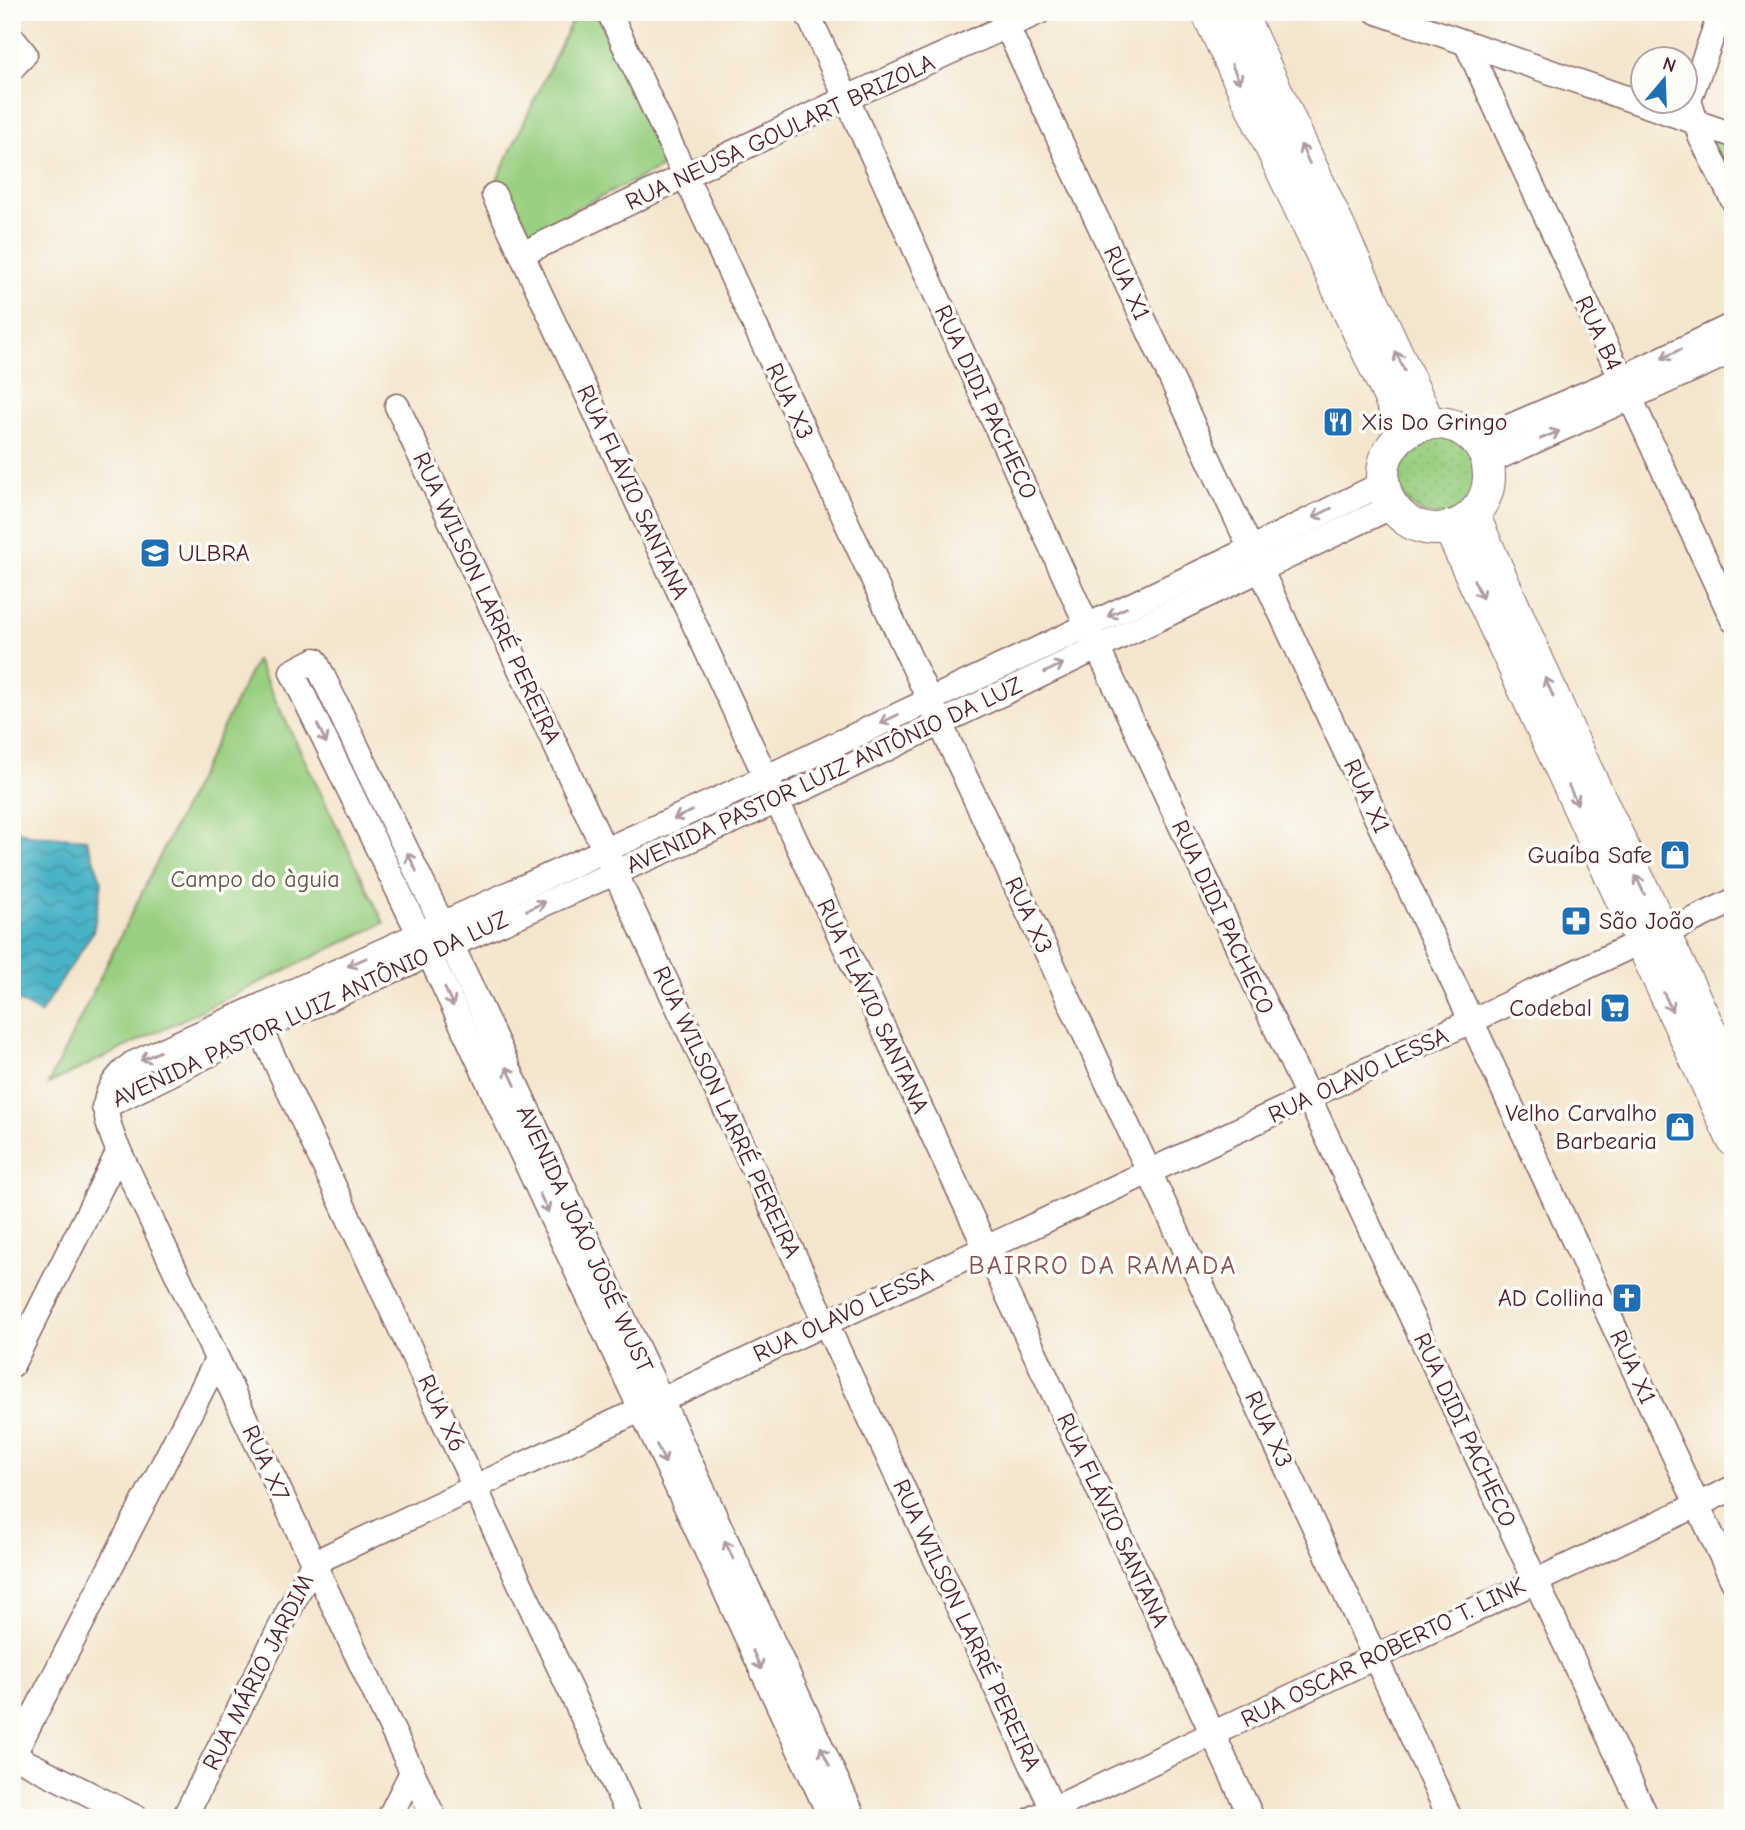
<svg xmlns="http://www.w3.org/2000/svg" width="1745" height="1830" viewBox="0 0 1745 1830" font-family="'Comic Neue',sans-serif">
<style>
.grass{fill:url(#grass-dots);stroke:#727756;stroke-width:2}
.park{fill:#99cf80;stroke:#727756;stroke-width:2}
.water{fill:url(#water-waves);stroke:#496978;stroke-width:2}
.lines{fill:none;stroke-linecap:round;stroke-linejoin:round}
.minor-casing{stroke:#866564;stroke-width:27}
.major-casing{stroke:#866564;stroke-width:34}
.minor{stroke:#fff;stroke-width:24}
.major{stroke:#fff;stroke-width:32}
.oneway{stroke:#ae9aa0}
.labels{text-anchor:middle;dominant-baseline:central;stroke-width:7;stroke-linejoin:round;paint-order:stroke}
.street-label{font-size:24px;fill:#4a1f2b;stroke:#fdfcf7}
.poi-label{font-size:24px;fill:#4a1f2b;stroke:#fdfcf7;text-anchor:end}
.park-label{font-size:24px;fill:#625444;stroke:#fdfcf7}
.neighbourhood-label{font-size:26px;letter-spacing:2px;fill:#835057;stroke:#fdfcf7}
</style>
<defs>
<pattern id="grass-dots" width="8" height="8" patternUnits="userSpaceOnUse" patternTransform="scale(1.75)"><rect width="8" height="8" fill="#99cf80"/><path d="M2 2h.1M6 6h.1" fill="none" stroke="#85b16f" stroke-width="1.8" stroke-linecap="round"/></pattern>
<pattern id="water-waves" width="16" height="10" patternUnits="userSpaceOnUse" patternTransform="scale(1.75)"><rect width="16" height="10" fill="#48b3c6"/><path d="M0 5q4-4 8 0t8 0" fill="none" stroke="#3e91a1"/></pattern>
</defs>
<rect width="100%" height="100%" fill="#fdfcf7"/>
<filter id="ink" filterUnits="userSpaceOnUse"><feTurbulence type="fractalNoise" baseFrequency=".0143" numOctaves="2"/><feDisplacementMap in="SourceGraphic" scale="14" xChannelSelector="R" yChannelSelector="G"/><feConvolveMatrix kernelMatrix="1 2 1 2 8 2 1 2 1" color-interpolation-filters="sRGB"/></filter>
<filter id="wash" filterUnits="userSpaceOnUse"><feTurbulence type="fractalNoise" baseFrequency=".00686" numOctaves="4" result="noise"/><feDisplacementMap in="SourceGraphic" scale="28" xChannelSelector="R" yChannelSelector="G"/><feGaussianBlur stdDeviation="1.57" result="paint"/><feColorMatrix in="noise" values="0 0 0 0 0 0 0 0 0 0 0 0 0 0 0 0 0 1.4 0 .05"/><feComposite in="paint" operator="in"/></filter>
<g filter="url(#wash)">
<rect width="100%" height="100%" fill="#f4e6ce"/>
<circle class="grass" cx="1439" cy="474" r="42"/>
<g class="park">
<path d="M576,12H596L666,165L525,234L497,180Z"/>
<path d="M1708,137L1733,146V183Z"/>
<path d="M256,660L384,923L48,1084Z"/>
</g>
<path class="water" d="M12,827L27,835L86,839L102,882L93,932L40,1014L12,997Z"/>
</g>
<g filter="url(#ink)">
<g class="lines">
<g class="minor-casing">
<g id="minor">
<path d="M609,12L1450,1818"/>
<path d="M807,12L1097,647L1647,1818"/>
<path d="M1000,12L1733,1581"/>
<path d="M1377,12L1733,135"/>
<path d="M1721,12L1689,100L1701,138L1733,200"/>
<path d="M12,38L25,54L12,68"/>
<path d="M1467,45L1733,620"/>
<path d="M494,195L1252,1818"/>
<path d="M522,254L847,98L1039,12"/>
<path d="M397,406L1057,1818"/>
<path d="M1476,441L1620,379L1733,325"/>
<path d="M1488,462L1733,351"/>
<path d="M1663,934L1733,901"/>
<path d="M254,1016L630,1818"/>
<path d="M104,1107L260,1029L778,801L1393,506"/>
<path d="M12,1365L119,1151"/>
<path d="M12,1755L137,1818"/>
<path d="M12,1758L217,1360"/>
<path d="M184,1818L313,1563L1640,942"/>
<path d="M389,1818L412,1772"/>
<path d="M434,1818L116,1145C101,1108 100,1090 132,1064L767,777L1252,548L1384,483"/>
<path d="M831,1818L429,954L292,672L315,660L442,924L854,1818"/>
<path d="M1034,1818L1733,1488"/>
</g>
</g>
<g class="major-casing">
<g id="major">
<path d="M1207,12L1406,432"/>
<path d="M1240,12L1429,423"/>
<circle cx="1436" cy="476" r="53"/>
<path d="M1473,514L1577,750L1733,1079"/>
<path d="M1449,527L1733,1140"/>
</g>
</g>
<use href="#minor" class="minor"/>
<use href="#major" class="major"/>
</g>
<defs><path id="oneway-shaft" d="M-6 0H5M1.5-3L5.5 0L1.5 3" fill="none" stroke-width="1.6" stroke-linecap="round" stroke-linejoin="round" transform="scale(1.75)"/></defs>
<g class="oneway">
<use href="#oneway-shaft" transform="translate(1236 74) rotate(65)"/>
<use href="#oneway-shaft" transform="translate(1305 154) rotate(-115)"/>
<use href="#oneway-shaft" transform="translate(1671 354) rotate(154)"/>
<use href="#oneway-shaft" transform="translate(1400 361) rotate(-115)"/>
<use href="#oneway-shaft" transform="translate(1550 435) rotate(-23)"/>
<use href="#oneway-shaft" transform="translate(1322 513) rotate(153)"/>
<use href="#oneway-shaft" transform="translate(1478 589) rotate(65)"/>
<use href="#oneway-shaft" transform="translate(1117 612) rotate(155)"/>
<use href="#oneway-shaft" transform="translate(1054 668) rotate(-25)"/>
<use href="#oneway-shaft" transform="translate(1549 687) rotate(-114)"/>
<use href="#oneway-shaft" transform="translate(889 719) rotate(155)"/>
<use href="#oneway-shaft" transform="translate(322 734) rotate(64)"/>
<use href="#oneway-shaft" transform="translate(1573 795) rotate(65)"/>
<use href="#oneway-shaft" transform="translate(683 815) rotate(156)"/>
<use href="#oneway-shaft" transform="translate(412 862) rotate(-116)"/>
<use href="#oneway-shaft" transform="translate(1640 885) rotate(-115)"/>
<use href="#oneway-shaft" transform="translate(536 906) rotate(-24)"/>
<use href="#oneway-shaft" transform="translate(357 962) rotate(156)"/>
<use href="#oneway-shaft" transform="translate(449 997) rotate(65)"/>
<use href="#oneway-shaft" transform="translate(1668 1002) rotate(65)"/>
<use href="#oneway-shaft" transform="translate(150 1056) rotate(155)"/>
<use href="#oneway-shaft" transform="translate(511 1076) rotate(-115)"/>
<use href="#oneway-shaft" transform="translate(544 1203) rotate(65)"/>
<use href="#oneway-shaft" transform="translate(661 1454) rotate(65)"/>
<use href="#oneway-shaft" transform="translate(729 1550) rotate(-115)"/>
<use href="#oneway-shaft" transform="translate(757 1660) rotate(65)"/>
<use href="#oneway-shaft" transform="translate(825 1756) rotate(-115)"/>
</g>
</g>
<defs>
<g id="restaurant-square" transform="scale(1.575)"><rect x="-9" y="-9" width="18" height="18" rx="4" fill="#1f6fb2" stroke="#fdfcf7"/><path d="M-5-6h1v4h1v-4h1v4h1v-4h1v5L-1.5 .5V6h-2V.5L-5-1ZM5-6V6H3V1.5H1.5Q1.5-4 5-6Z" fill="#fff"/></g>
<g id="school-square" transform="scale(1.575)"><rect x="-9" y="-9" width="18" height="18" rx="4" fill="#1f6fb2" stroke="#fdfcf7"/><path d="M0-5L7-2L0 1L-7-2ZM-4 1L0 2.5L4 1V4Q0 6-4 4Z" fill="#fff"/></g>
<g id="shop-square" transform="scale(1.575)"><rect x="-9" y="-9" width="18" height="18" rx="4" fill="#1f6fb2" stroke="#fdfcf7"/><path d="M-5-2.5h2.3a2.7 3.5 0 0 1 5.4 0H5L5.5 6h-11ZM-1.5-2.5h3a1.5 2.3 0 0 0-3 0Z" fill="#fff"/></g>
<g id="pharmacy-square" transform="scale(1.575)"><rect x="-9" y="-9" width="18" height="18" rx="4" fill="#1f6fb2" stroke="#fdfcf7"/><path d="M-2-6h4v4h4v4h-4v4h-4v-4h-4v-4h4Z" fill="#fff"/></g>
<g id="supermarket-square" transform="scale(1.575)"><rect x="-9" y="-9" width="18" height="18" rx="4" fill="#1f6fb2" stroke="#fdfcf7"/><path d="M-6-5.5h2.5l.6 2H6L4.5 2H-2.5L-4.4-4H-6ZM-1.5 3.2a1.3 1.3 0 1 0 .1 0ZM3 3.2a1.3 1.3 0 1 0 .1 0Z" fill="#fff"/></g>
<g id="church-square" transform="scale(1.575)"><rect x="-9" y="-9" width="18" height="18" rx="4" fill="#1f6fb2" stroke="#fdfcf7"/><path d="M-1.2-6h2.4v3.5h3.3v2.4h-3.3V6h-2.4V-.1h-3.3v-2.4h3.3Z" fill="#fff"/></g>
</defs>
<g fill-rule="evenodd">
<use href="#restaurant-square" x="1338" y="422"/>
<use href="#school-square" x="155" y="553"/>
<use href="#shop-square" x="1675" y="855"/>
<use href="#pharmacy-square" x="1576" y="921"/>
<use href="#supermarket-square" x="1615" y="1008"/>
<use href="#shop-square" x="1680" y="1127"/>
<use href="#church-square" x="1627" y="1298"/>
</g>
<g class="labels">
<g class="street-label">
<text transform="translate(780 132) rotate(-25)">RUA NEUSA GOULART BRIZOLA</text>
<text transform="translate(1127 283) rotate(65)">RUA X1</text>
<text transform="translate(1599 333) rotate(65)">RUA B4</text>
<text transform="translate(790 401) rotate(65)">RUA X3</text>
<text transform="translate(986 402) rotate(65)">RUA DIDI PACHECO</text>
<text transform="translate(633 492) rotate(65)">RUA FLÁVIO SANTANA</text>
<text transform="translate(487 598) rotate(65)">RUA WILSON LARRÉ PEREIRA</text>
<text transform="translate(824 775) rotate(-25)">AVENIDA PASTOR LUIZ ANTÔNIO DA LUZ</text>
<text transform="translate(1367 796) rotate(65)">RUA X1</text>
<text transform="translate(1029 915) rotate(65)">RUA X3</text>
<text transform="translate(1223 917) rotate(65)">RUA DIDI PACHECO</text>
<text transform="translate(873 1006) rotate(65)">RUA FLÁVIO SANTANA</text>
<text transform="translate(310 1009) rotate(-25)">AVENIDA PASTOR LUIZ ANTÔNIO DA LUZ</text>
<text transform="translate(1358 1075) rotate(-25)">RUA OLAVO LESSA</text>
<text transform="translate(727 1112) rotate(65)">RUA WILSON LARRÉ PEREIRA</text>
<text transform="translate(585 1239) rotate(65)">AVENIDA JOÃO JOSÉ WUST</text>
<text transform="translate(843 1314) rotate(-25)">RUA OLAVO LESSA</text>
<text transform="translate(1633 1367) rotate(65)">RUA X1</text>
<text transform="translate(442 1413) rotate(65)">RUA X6</text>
<text transform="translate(1269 1429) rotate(65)">RUA X3</text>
<text transform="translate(1465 1430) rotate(65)">RUA DIDI PACHECO</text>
<text transform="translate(266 1463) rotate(65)">RUA X7</text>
<text transform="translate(1113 1520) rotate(65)">RUA FLÁVIO SANTANA</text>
<text transform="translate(967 1625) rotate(65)">RUA WILSON LARRÉ PEREIRA</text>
<text transform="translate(1383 1652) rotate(-26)">RUA OSCAR ROBERTO T. LINK</text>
<text transform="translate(258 1672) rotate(-63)">RUA MÁRIO JARDIM</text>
</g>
<g class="poi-label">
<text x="1361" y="422" text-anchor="start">Xis Do Gringo</text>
<text x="178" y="553" text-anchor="start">ULBRA</text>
<text x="1652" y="855">Guaíba Safe</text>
<text x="1599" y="921" text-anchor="start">São João</text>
<text x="1592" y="1008">Codebal</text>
<text x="1657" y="1113">Velho Carvalho<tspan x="1657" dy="28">Barbearia</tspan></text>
<text x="1604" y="1298">AD Collina</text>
</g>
<g class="park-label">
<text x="255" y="879">Campo do àguia</text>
</g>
<g class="neighbourhood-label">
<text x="1103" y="1266">BAIRRO DA RAMADA</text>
</g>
</g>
<rect width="1745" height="1830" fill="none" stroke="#fdfcf7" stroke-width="42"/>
<g transform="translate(1664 80) rotate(19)"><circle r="33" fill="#fdfcf7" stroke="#b5a4a5" stroke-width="2"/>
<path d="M0-5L12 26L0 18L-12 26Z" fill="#1f6fb2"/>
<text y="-10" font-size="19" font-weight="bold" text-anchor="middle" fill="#4a1f2b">N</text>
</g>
</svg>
